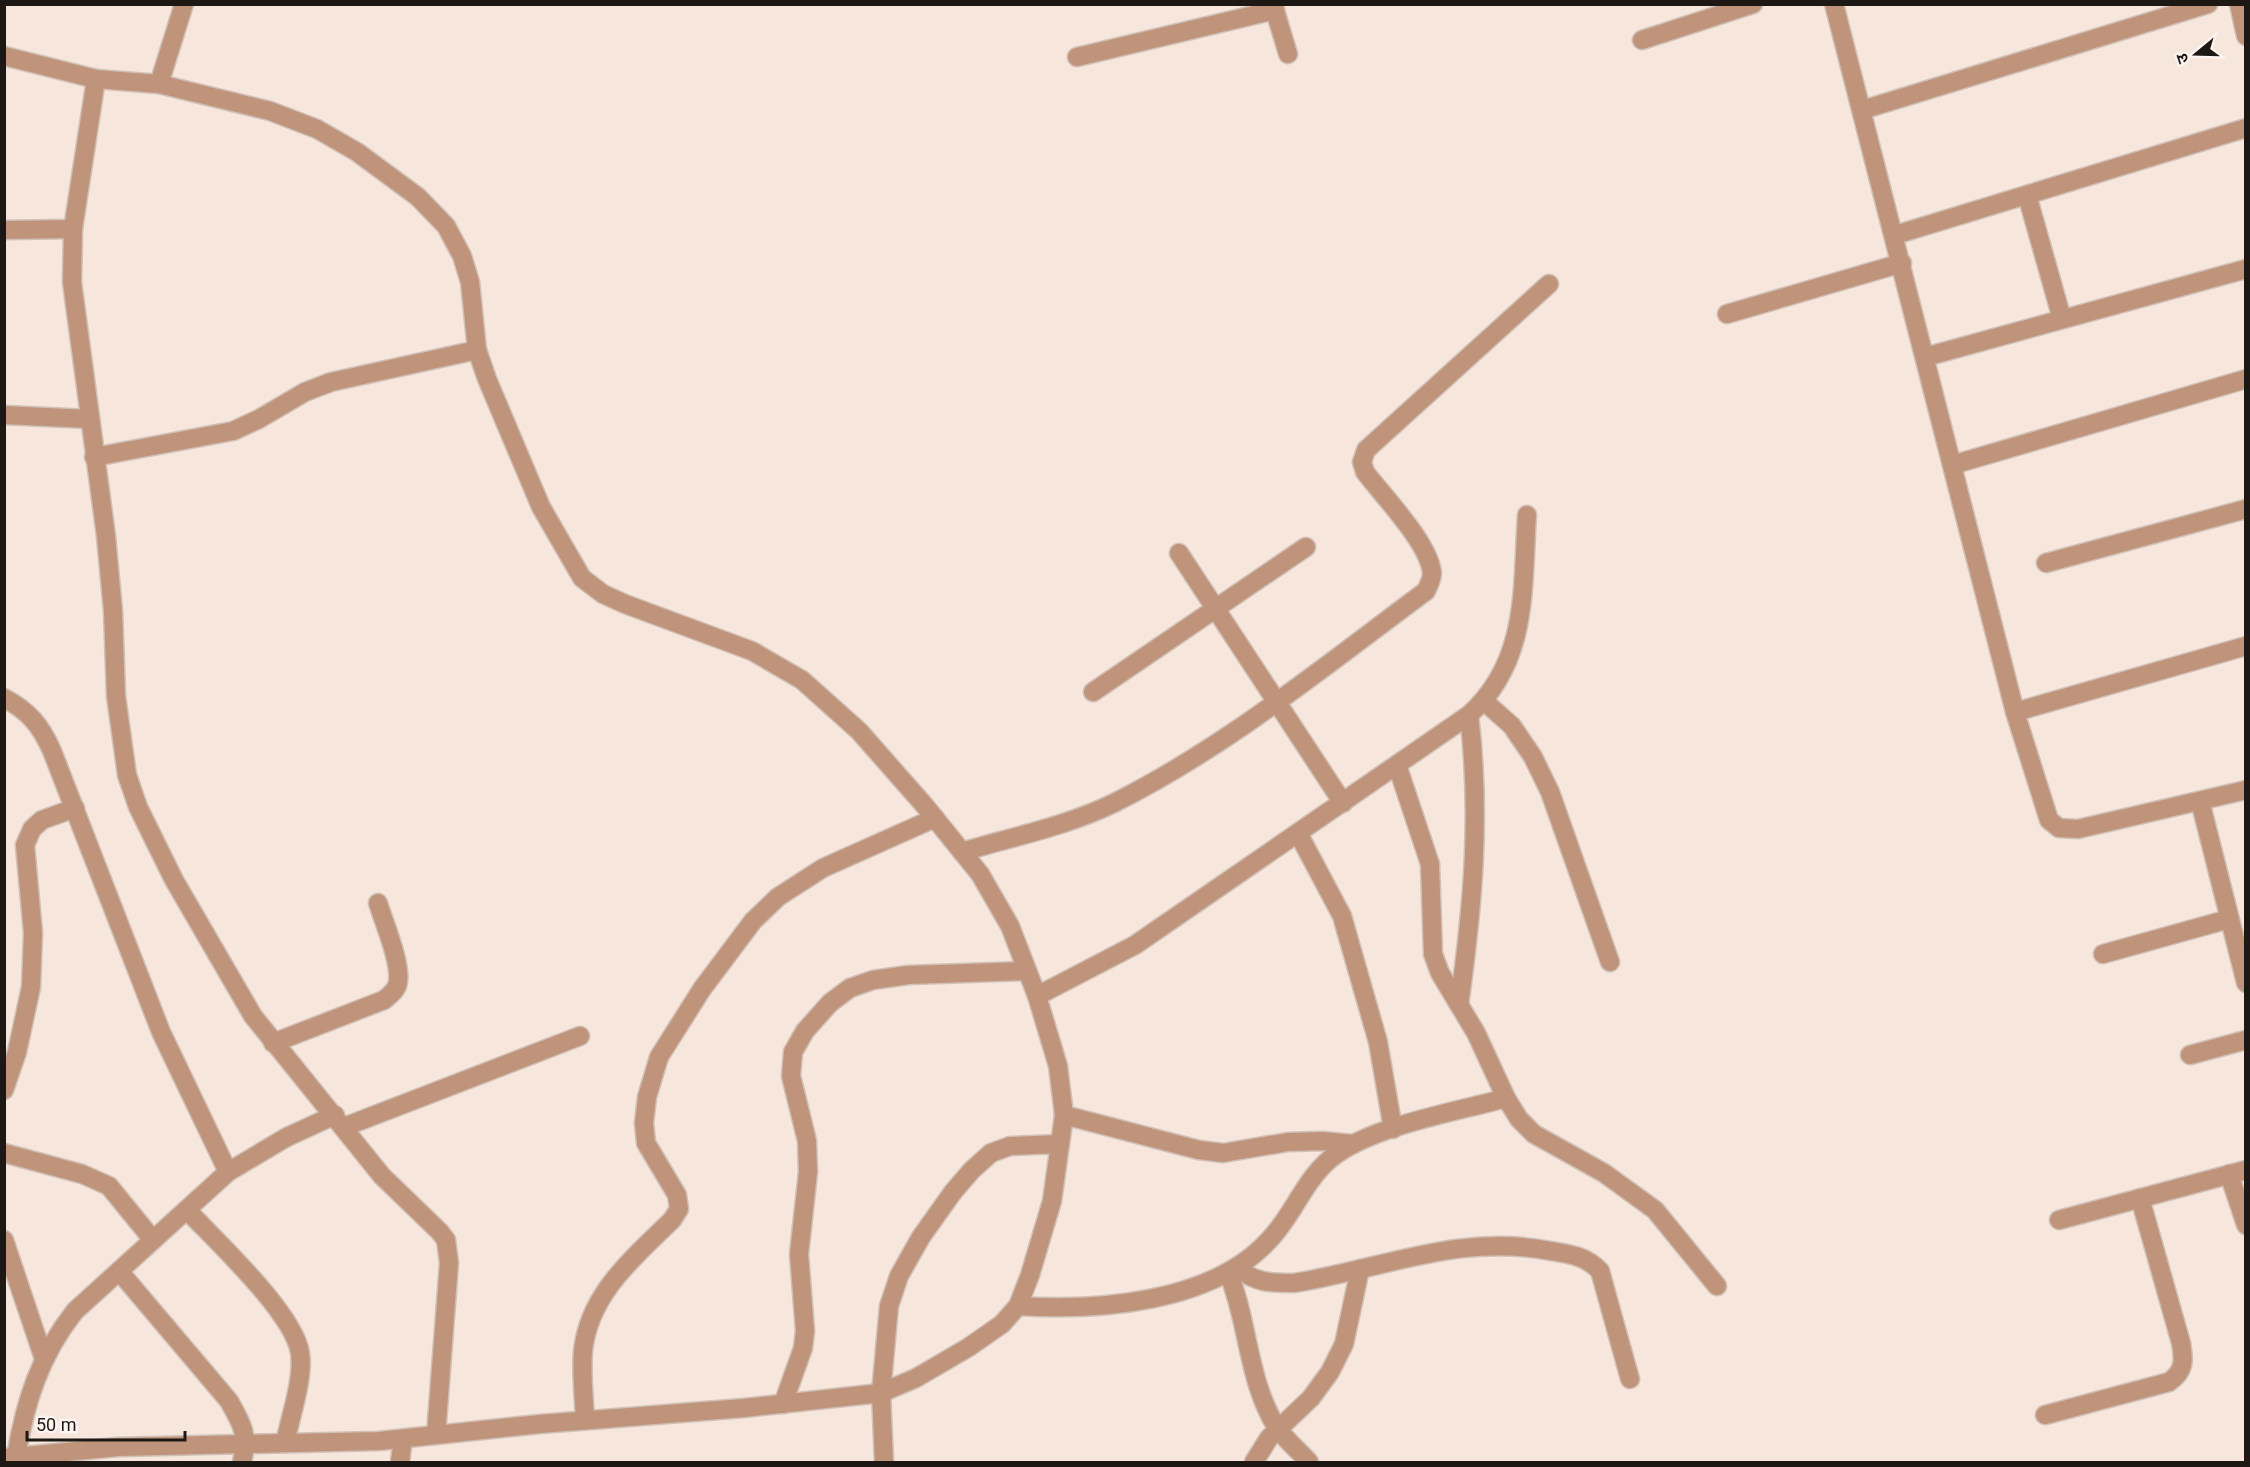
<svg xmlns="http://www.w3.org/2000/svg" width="2250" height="1467" viewBox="0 0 2250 1467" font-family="Roboto,'Noto Sans Devanagari',sans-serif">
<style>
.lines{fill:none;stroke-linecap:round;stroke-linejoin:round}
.minor-casing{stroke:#d0c1b8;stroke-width:21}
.minor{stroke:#c0947b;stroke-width:18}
</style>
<rect width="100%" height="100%" fill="#f7e6dc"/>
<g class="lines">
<g class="minor-casing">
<g id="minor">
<path d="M1273,4L1288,54"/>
<path d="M1834,4L2015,712L2049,820L2059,828L2078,829L2246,790"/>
<path d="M2239,4L2246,36"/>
<path d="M1642,40L1753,4"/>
<path d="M4,56L96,79L159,84L270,111L317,129L357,152L418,197L446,226L462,256L470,282L477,350L487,379L541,507L582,578L603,594L625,604L752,651L802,680L859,731L925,806L980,874L1010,926L1037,996L1058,1066L1064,1115L1052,1201L1030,1275L1018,1306L1002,1324L969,1347L916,1378L881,1393L744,1408L540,1424L379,1441L118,1447L4,1458"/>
<path d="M1077,57L1275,10"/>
<path d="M96,79L73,229L72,282L106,536L113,611L116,696L127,775L138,807L174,880L253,1016L382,1176L440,1232L446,1240L449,1263L436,1435"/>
<path d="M159,84L184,4"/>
<path d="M1862,110L2208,4"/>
<path d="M2027,195L2062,319"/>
<path d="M4,230L73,229"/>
<path d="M1895,235L2246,128"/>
<path d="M1727,314L1902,263"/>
<path d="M1925,357L2246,269"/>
<path d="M4,415L89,419"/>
<path d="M94,457L233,431L259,419L305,392L331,382L477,350"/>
<path d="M1952,465L2246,379"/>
<path d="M1179,553L1343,803"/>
<path d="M2046,563L2246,509"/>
<path d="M1093,692L1306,547"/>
<path d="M4,698C29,711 41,726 52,751L161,1032L228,1172"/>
<path d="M1484,701L1512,726L1533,757L1550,792L1610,962"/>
<path d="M2015,712L2246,646"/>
<path d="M1397,765L1430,864L1433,954L1440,973L1476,1033L1506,1098L1519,1119L1534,1134L1604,1173L1655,1210L1717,1286"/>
<path d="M2200,801L2246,983"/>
<path d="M1298,833L1342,916L1378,1042L1393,1129"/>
<path d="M962,852C1012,837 1067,826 1114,803C1226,747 1326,665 1426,591C1429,585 1432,579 1432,573C1429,543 1384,497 1365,472L1362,462L1366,450L1549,284"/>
<path d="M2103,954L2229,919"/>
<path d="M1037,996L1135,945L1469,715C1529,661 1522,588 1527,515"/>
<path d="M1459,1005C1473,906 1481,814 1469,715"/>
<path d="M273,1043L384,1000C390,995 397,990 398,982C401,962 384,923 378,903"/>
<path d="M2190,1055L2246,1040"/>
<path d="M4,1090L17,1052L31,987L33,933L25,845L32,829L42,820L75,808"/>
<path d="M1064,1115L1199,1150L1223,1153L1288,1142L1322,1141L1353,1144"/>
<path d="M344,1127L580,1036"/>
<path d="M4,1153L82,1174L109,1186L153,1240"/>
<path d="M2229,1174L2246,1225"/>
<path d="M187,1210C216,1241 294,1313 300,1353C304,1378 290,1418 285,1443"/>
<path d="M2059,1220L2246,1170"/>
<path d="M4,1240L44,1359"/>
<path d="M1238,1268C1255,1283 1271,1283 1294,1283C1383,1269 1458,1233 1551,1251C1570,1254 1586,1256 1600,1271L1630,1379"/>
<path d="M119,1271L229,1401C242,1424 249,1435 242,1462"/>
<path d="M1228,1272C1249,1323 1247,1380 1277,1428C1286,1440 1299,1451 1309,1462"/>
<path d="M1018,1306C1098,1311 1213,1303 1270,1239C1293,1215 1304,1181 1330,1159C1370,1126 1456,1112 1506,1098"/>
<path d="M783,1404L803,1348L805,1331L799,1254L808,1172L807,1141L791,1076L793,1052L805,1031L830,1003L850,988L873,980L908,975L1027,971"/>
<path d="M2045,1415L2169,1382C2185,1371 2184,1360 2181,1343L2140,1198"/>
<path d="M585,1420C584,1398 581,1373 583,1351C589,1294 633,1258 672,1220L679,1209L677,1195L646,1143L644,1123L647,1097L659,1057L702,989L753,921L778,897L823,868L935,818"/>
<path d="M16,1457C25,1402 40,1355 75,1311L228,1172L287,1137L335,1115"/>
<path d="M400,1462L403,1439"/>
<path d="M884,1462L881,1393L889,1306L899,1276L921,1237L953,1192L972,1170L991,1153L1010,1146L1060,1144"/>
<path d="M1254,1462L1269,1438L1311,1398L1330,1372L1344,1344L1360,1269"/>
</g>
</g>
<use href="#minor" class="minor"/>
</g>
<rect width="2250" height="1467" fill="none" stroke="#1e1815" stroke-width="12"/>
<g transform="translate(2196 54) rotate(251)" stroke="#fcf5f1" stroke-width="4.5" paint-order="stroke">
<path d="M0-4.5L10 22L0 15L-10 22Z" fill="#1e1815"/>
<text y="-9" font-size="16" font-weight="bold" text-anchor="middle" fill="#1e1815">उ</text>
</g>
<path d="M27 1431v9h158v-9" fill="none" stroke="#1e1815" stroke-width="3"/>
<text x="36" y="1431" font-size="18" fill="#1e1815" stroke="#fcf5f1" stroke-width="4.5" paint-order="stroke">50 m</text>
</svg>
